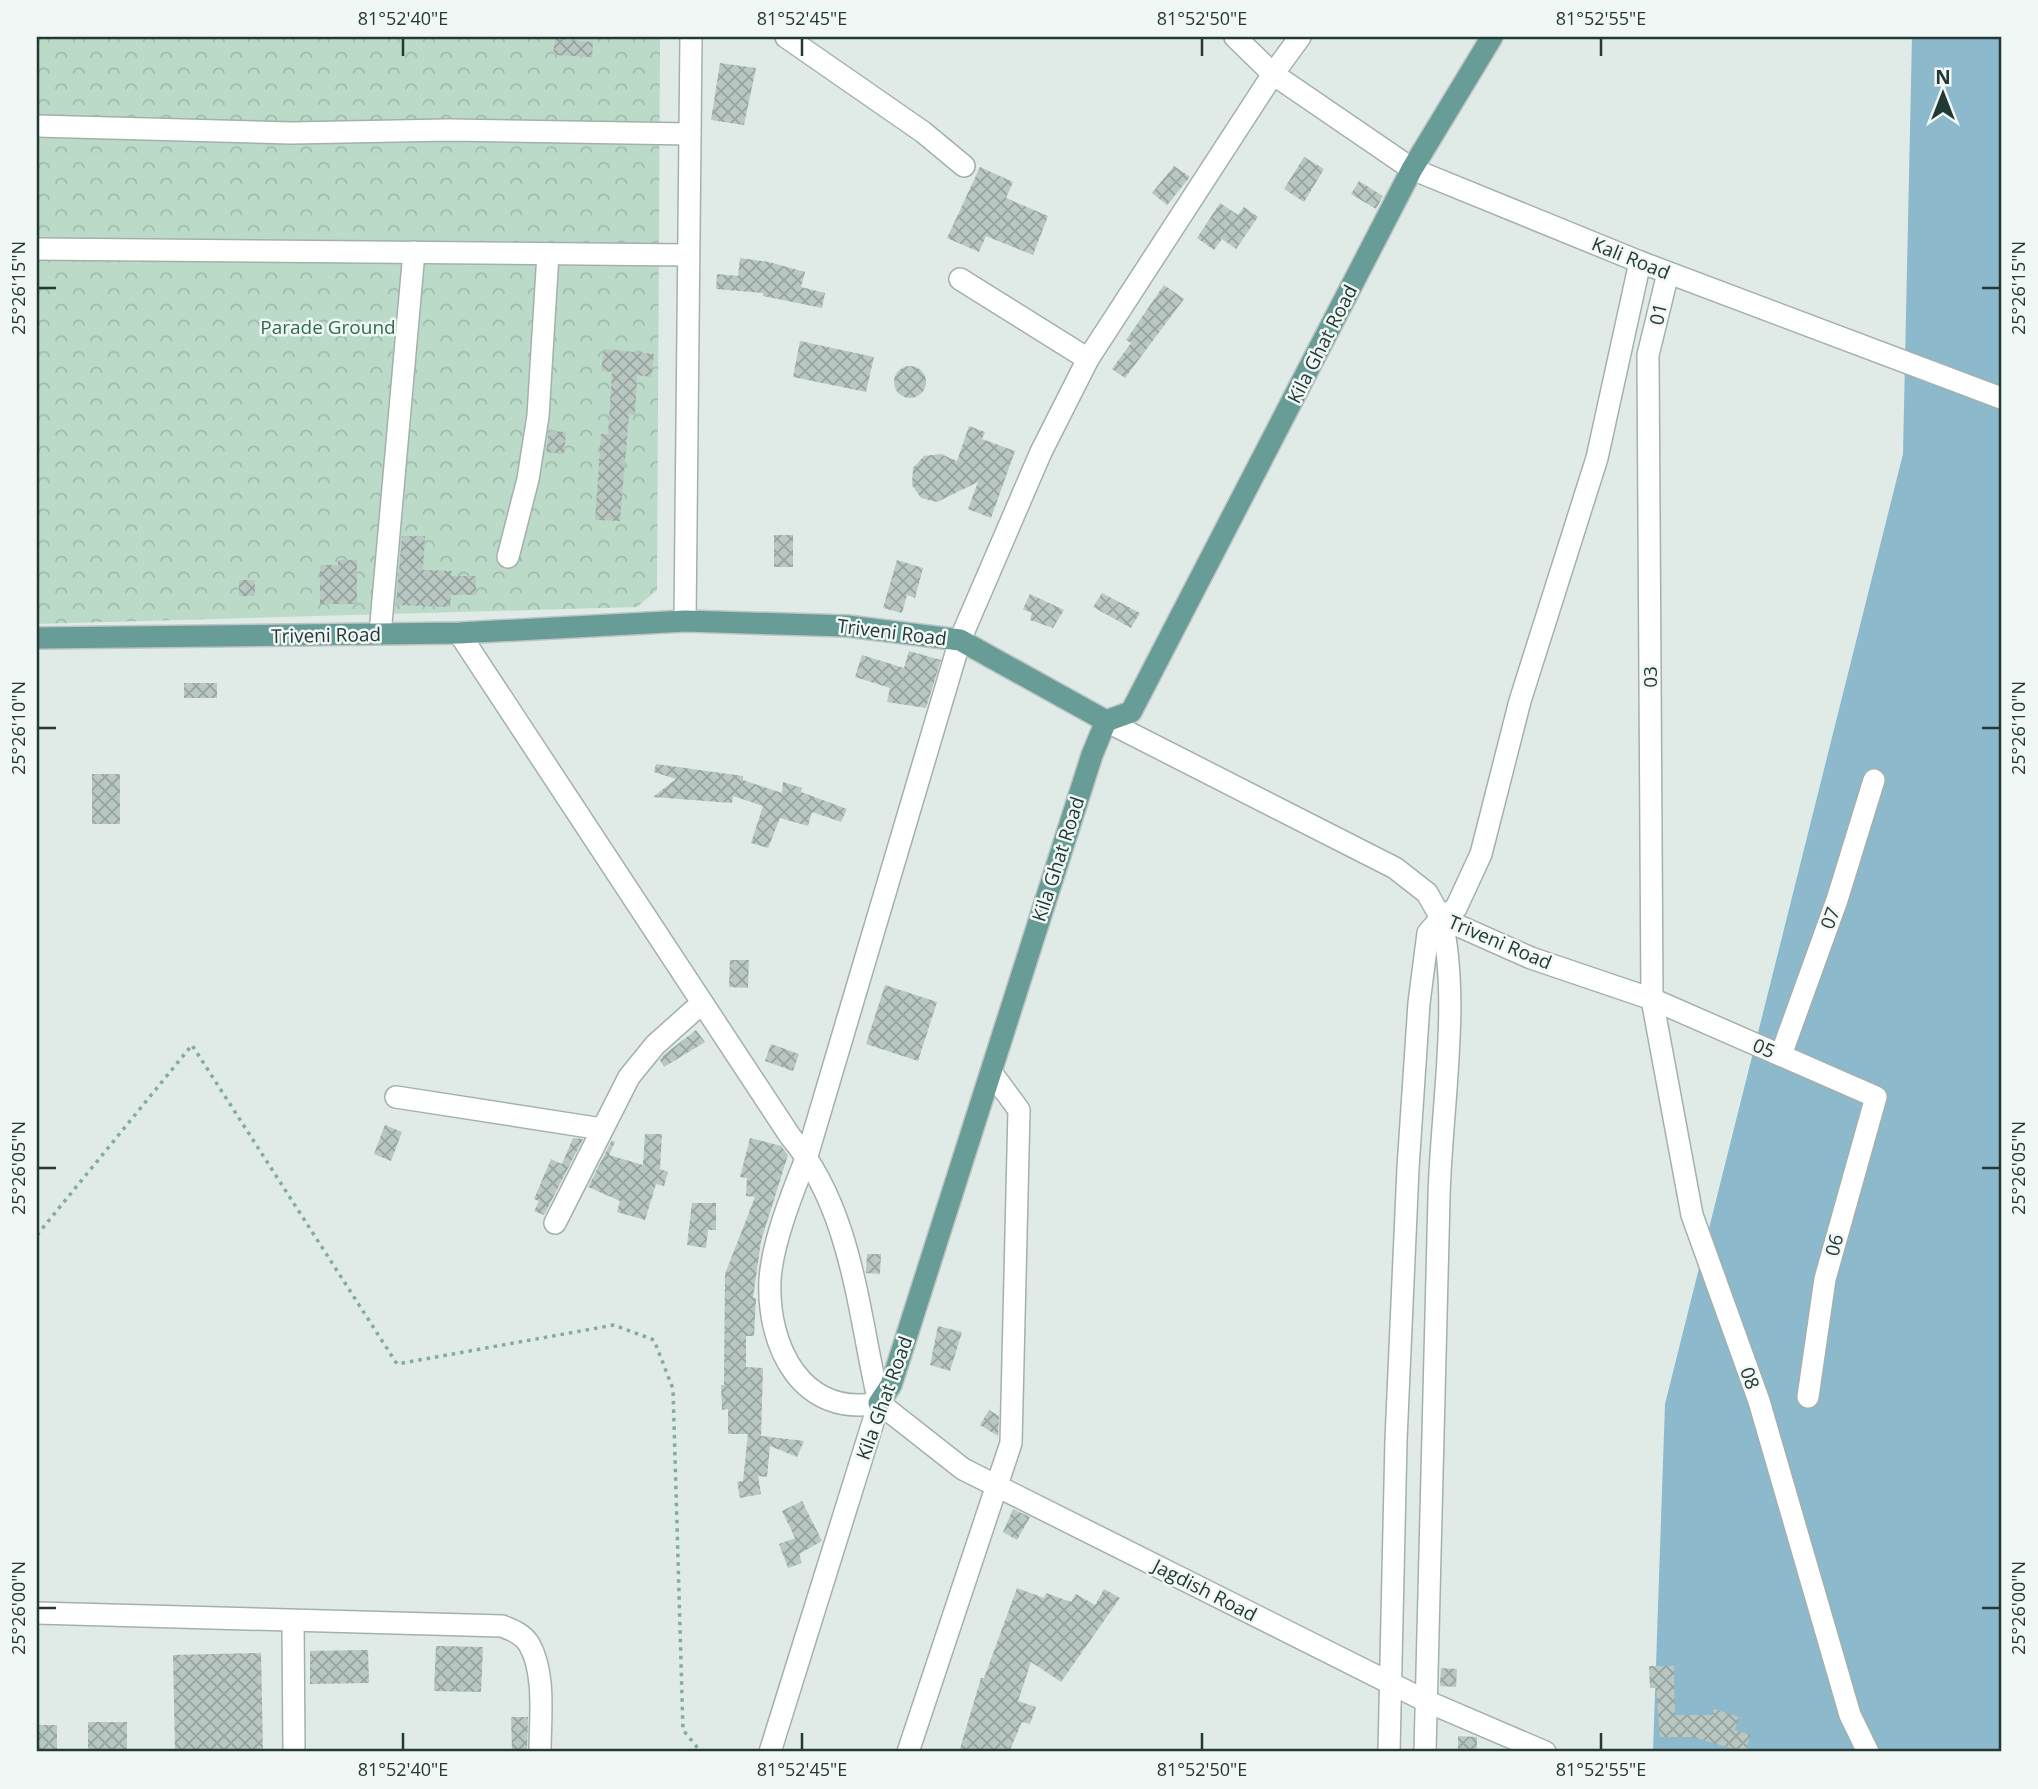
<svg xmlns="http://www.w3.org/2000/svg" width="2038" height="1789" viewBox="0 0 2038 1789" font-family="'Open Sans',sans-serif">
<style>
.forest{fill:url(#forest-crowns)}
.water{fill:#8cb9cb}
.building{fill:url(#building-cross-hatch)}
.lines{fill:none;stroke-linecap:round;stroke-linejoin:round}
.minor-casing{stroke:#a3b1ae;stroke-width:24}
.major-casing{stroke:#bdc4c3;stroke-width:24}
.path{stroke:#83aba4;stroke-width:3.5;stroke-dasharray:3.5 5;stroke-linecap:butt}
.minor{stroke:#fff;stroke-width:21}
.major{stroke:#689c96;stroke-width:21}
.ticks{fill:none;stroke:#223936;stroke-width:2.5}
.labels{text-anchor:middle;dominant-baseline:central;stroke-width:5;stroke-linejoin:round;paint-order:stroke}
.street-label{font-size:19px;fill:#223936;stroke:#f0f7f4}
.park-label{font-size:19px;fill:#306c4f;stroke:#f0f7f4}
.neatline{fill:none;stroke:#223936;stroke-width:2.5}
.ticks-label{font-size:18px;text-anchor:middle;fill:#223936}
</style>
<defs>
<pattern id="forest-crowns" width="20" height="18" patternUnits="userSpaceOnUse" patternTransform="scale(1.75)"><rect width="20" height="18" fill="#bbdac7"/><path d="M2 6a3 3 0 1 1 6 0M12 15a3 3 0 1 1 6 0" fill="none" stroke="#a0bcac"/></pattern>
<pattern id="building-cross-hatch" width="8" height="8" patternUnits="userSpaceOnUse" patternTransform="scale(1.75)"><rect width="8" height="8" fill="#b9c7c3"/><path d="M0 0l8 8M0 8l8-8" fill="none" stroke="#96a39f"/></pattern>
</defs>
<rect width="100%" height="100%" fill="#e0eae7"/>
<path class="forest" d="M37,37H660L657,590L637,607L37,624Z"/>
<path class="water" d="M1912,37H2001V1752H1653L1665,1404L1903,454Z"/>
<g class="building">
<path d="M555,39L593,42L592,57L553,55Z"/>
<path d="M720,63L756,68L744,125L711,120Z"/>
<path d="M1304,157L1324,169L1304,202L1284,189Z"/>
<path d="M1174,166L1190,177L1167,205L1152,193Z"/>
<path d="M980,167L1013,182L1006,198L1048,216L1033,255L986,236L979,252L947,238Z"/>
<path d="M1359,181L1383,196L1376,209L1351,194Z"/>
<path d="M1220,203L1238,215L1244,207L1258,217L1236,249L1222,239L1214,250L1197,238Z"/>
<path d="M740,258L769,262L805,272L801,287L825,293L822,308L763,296V293L716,289L717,274L738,276Z"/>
<path d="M1164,285L1184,299L1125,378L1112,369L1131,343L1126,340Z"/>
<path d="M800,341L874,357L866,392L793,377Z"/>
<path d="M604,349L654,354L651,377L637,375L635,415L629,414L620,521L595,520L601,434H608L612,372L601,371Z"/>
<circle cx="910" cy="382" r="16"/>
<path d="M969,426L985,432L982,439L1015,451L991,518L968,509L978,482L937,502L921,498L912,485L913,468L924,456L941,454L957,461Z"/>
<path d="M549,431L566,432L564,454L546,452Z"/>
<rect x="774" y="535" width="19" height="32"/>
<path d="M402,536H425L423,570L452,571L451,576H476V595H451L450,607L396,605Z"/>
<path d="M338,560H357V604H320V565H338Z"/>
<path d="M897,560L923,568L915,598L907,595L902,613L883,608Z"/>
<rect x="239" y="580" width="16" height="16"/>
<path d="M1102,593L1140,613L1131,628L1093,607Z"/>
<path d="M1030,594L1064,610L1053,628L1030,620L1032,613L1023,609Z"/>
<path d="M909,651L941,660L926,708L887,702L890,688L855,677L862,655L904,668Z"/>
<rect x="184" y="683" width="33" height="15"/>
<path d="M656,764L743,776V780L782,793L783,782L802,788L801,792L847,809L841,822L812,812L808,826L780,818L768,848L751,843L763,806L733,796L732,803L653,797L676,779L654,772Z"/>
<rect x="92" y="774" width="28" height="50"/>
<path d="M730,960H749L748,988L729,987Z"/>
<path d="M885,985L937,1002L918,1061L866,1044Z"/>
<path d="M696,1030L705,1042L664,1067L660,1060L665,1054Z"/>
<path d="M771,1044L799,1054L793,1071L765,1061Z"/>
<path d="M385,1125L402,1132L391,1161L374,1154Z"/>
<path d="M645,1134H662L660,1169L668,1172L664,1186L656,1184L645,1220L617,1212L620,1201L588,1187L612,1140L615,1142L609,1155L643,1165Z"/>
<path d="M573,1138L583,1139L544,1215L534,1211L539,1201L534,1199L551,1159L562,1164Z"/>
<path d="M750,1138L781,1146L788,1155L761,1241L753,1298H756L754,1336H746V1367L763,1368L761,1436L804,1441L797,1457L770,1446L767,1477L758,1476L761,1494L740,1498L737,1482L743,1481L748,1434H728V1409L722,1410L721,1385H724L725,1274L755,1197L746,1196L747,1178L740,1177Z"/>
<path d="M692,1203H716V1230H708L706,1248L687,1245Z"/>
<path d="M867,1254H881L880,1274L866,1273Z"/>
<path d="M938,1326L962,1332L950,1371L930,1365Z"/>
<path d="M989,1410L999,1416L998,1436L980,1425Z"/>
<path d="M802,1501L822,1541L799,1554L802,1563L788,1568L779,1544L795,1538L782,1511Z"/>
<path d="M1013,1509L1030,1517L1017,1540L1003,1532Z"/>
<path d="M1017,1588L1044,1598L1046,1593L1071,1602L1076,1594L1095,1605L1104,1589L1120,1598L1061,1682L1031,1662L1018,1701L1036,1707L1030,1724L1022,1722L1009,1752H959L981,1678H984Z"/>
<path d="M436,1646L483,1647L481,1692L434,1691Z"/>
<path d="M368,1650L369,1683L310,1684V1651Z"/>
<path d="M261,1653L263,1752H175L173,1655Z"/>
<path d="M1649,1666H1674L1675,1715H1712L1714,1709L1739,1717L1735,1730L1751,1735L1745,1752L1692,1737H1660L1656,1688H1650Z"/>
<path d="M1441,1668L1457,1669L1456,1687L1440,1686Z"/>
<path d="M511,1717H528L527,1752H512Z"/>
<rect x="88" y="1722" width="39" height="30"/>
<rect x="37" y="1725" width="20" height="27"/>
<path d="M1458,1736L1477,1737V1752H1458Z"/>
</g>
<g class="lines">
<g class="minor-casing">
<g id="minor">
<path d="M786,37L923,132L964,166"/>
<path d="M1235,37L1273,74L1412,169L1640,262L2001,398"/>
<path d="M37,126L291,133L449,130L690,134"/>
<path d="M37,249L688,255"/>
<path d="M1668,273L1648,355L1652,999L1692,1215L1759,1401L1850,1715L1868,1752"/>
<path d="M960,279L1088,359"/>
<path d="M508,557L528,479L538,416L548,254"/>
<path d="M685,621L691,37"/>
<path d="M459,633L790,1136C852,1209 858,1312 879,1403"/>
<path d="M380,634L414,252"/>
<path d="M1106,721L1395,868L1427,893L1441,918L1531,958L1652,999L1876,1097L1825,1279L1808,1397"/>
<path d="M1781,1055L1837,900L1874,780"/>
<path d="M396,1097L602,1129"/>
<path d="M555,1223L629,1077L655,1045L702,1003"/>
<path d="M879,1403C802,1418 767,1347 770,1280C772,1243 793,1191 807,1156L960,640L1041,452L1088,359L1273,74L1300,37"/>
<path d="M879,1403L963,1469L1426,1701L1545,1752"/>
<path d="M37,1613L502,1626C512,1630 523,1634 529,1644C546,1673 540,1719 540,1752"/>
<path d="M293,1621L294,1752"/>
<path d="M770,1752L879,1403"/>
<path d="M908,1752L1011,1443L1019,1110L991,1072"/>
<path d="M1389,1752L1396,1440L1408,1168L1419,1003L1428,933L1441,918L1456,908L1481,854L1520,701L1597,458L1640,262"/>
<path d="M1425,1752C1431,1567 1433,1382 1439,1197C1441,1111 1461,999 1441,918"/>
</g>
</g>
<g class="major-casing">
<g id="major">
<path d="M37,638L459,633L685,621L847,626L960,640L1106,721"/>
<path d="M879,1403L891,1385L1092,755L1106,721L1131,712L1412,169L1492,37"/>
</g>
</g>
<path class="path" d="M37,1235L192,1045L397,1364L614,1325L654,1340L673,1389L683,1730L701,1752"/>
<use href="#minor" class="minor"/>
<use href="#major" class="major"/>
</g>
<path class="ticks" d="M403,38V56M802,38V56M1202,38V56M1601,38V56M38,288H56M1982,288H2000M38,728H56M1982,728H2000M38,1168H56M1982,1168H2000M38,1608H56M1982,1608H2000M403,1733V1750M802,1733V1750M1202,1733V1750M1601,1733V1750"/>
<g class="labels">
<g class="street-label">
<text transform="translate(1631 258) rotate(22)">Kali Road</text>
<text transform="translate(1658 314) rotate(-77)">01</text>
<text transform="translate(1322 344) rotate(-63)">Kila Ghat Road</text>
<text transform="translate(892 632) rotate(7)">Triveni Road</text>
<text transform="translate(326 635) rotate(-1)">Triveni Road</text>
<text transform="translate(1650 677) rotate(-90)">03</text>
<text transform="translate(1058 859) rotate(-72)">Kila Ghat Road</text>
<text transform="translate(1830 918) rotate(-70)">07</text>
<text transform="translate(1500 942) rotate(23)">Triveni Road</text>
<text transform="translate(1764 1048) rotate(23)">05</text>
<text transform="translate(1834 1245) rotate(-75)">06</text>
<text transform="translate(1750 1378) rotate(70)">08</text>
<text transform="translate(884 1398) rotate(-70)">Kila Ghat Road</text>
<text transform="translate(1205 1590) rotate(27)">Jagdish Road</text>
</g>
<g class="park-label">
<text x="328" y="327">Parade Ground</text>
</g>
</g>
<rect width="2038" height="1789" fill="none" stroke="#f0f7f4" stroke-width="77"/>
<g transform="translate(1943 94)" stroke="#f0f7f4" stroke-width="5" paint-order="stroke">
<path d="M0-5L12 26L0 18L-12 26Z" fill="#223936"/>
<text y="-10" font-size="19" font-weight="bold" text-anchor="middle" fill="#223936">N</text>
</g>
<rect x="38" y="38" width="1962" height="1712" class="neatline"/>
<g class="ticks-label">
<text x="403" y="25">81°52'40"E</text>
<text x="802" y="25">81°52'45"E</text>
<text x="1202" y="25">81°52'50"E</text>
<text x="1601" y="25">81°52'55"E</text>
<text transform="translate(19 288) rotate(-90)" y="6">25°26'15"N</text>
<text transform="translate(2019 288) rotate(-90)" y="6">25°26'15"N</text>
<text transform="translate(19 728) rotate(-90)" y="6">25°26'10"N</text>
<text transform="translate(2019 728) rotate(-90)" y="6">25°26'10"N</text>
<text transform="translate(19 1168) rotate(-90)" y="6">25°26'05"N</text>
<text transform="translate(2019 1168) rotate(-90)" y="6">25°26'05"N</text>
<text transform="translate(19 1608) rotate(-90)" y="6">25°26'00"N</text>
<text transform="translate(2019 1608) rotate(-90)" y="6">25°26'00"N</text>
<text x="403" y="1776">81°52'40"E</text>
<text x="802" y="1776">81°52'45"E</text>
<text x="1202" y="1776">81°52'50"E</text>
<text x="1601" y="1776">81°52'55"E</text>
</g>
</svg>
